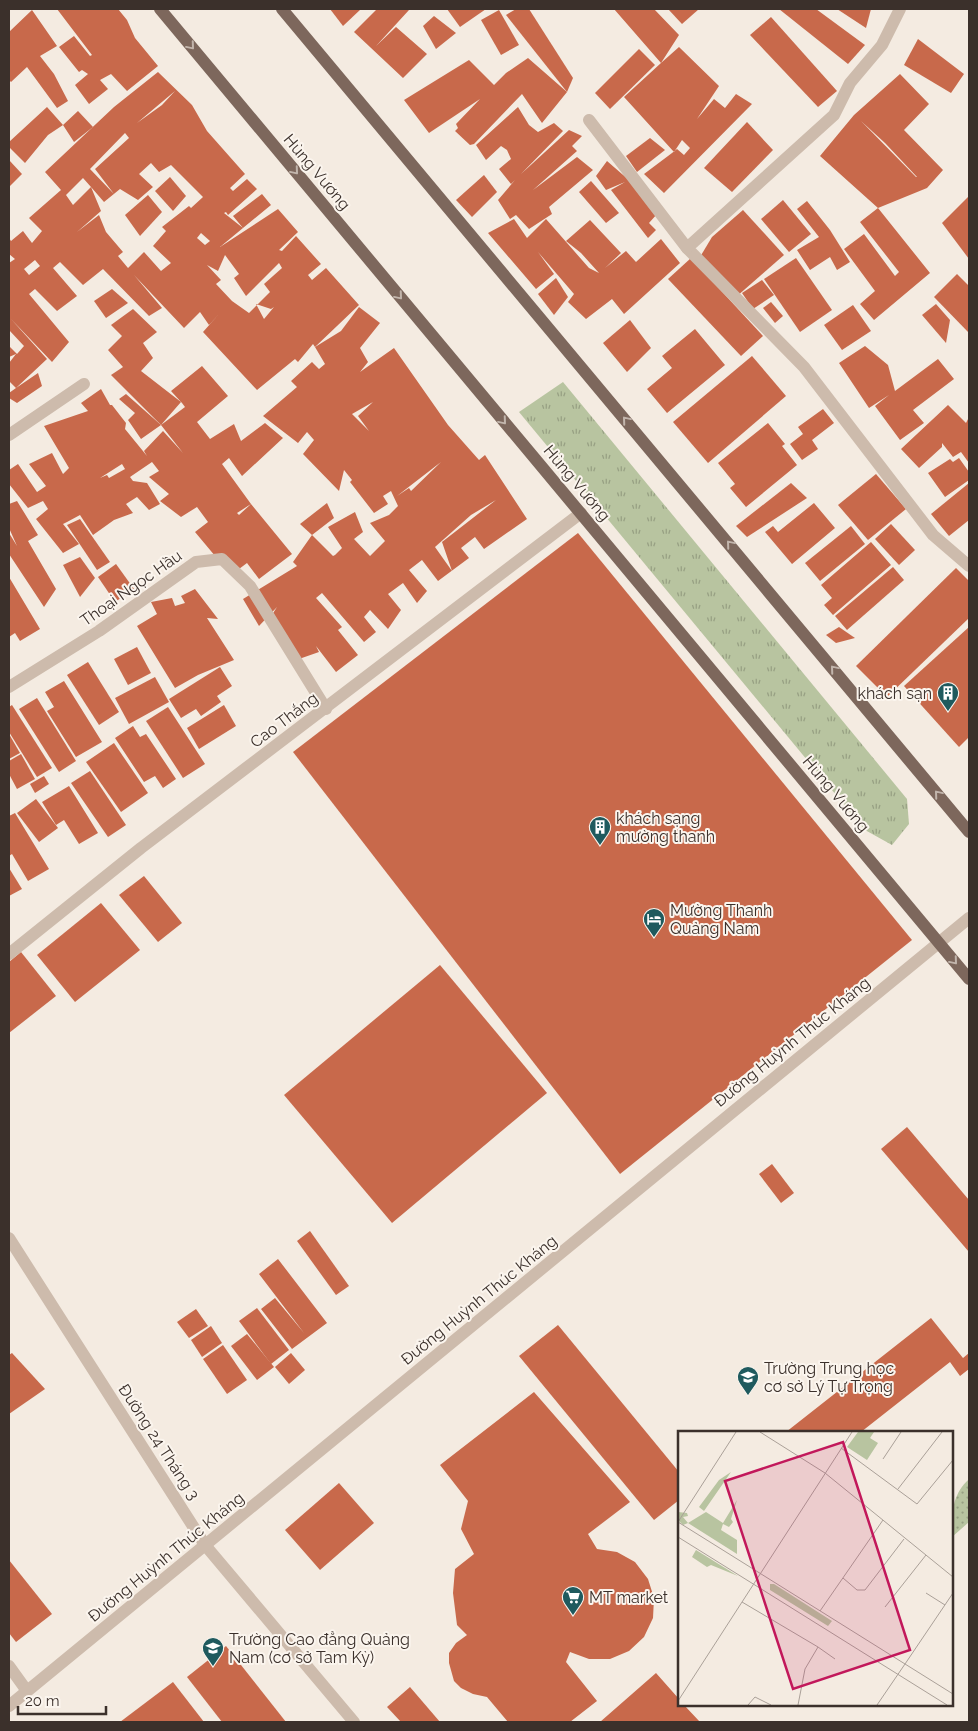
<svg xmlns="http://www.w3.org/2000/svg" width="978" height="1731" viewBox="0 0 978 1731" font-family="Raleway,sans-serif">
<style>
.grass{fill:url(#grass-dots)}
.park{fill:url(#park-tufts)}
.building{fill:#c8694b;fill-rule:evenodd}
.lines{fill:none;stroke-linecap:round;stroke-linejoin:round}
.minor{stroke:#cdbbac;stroke-width:12}
.major{stroke:#7d675c;stroke-width:12}
.oneway{stroke:#c2b5ac}
.labels{text-anchor:middle;dominant-baseline:central;stroke-width:4;stroke-linejoin:round;paint-order:stroke}
.street-label{font-size:16px;fill:#3b302b;stroke:#fbf5ee}
.poi-label{font-size:16px;fill:#3b302b;stroke:#fbf5ee;text-anchor:start}
.inset-road{fill:none;stroke:#aaa098;stroke-width:1}
.view{fill:#c2185b;fill-opacity:0.15;stroke:#c2185b;stroke-width:2.5}
.inset-edge{fill:none;stroke:#3b302b;stroke-width:2.5}
</style>
<defs>
<pattern id="grass-dots" width="8" height="8" patternUnits="userSpaceOnUse" patternTransform="scale(1.25)"><rect width="8" height="8" fill="#b8c4a0"/><path d="M2 2h.1M6 6h.1" fill="none" stroke="#97a083" stroke-width="1.8" stroke-linecap="round"/></pattern>
<pattern id="park-tufts" width="24" height="20" patternUnits="userSpaceOnUse" patternTransform="scale(1.25)"><rect width="24" height="20" fill="#b8c4a0"/><path d="M3 7l-1-3M5 7V3M7 7l1-3M15 17l-1-3M17 17v-4M19 17l1-3" fill="none" stroke="#97a083"/></pattern>
</defs>
<rect width="100%" height="100%" fill="#f4ebe1"/>
<path class="grass" d="M969,1479V1522L952,1537C952,1514 951,1496 969,1479Z"/>
<path class="park" d="M563,382L907,799L909,824L892,845L865,830L519,412Z"/>
<g class="building">
<path d="M57,9H118L127,20L135,38L158,66L127,91L111,74L100,80L108,89L89,104L75,85L88,74L82,70L79,72L59,47L74,36L90,56L92,55Z"/>
<path d="M330,9H361L343,26Z"/>
<path d="M377,9L409,10L376,46L396,27L427,54L403,78L354,32Z"/>
<path d="M447,9H486L460,27Z"/>
<path d="M516,9H529L573,78L567,92L506,15Z"/>
<path d="M614,9H654L679,35L661,63L679,47L719,86L697,119L714,99L725,108L736,94L752,104L664,193L644,174L672,153L677,149L684,155L690,148L682,140L674,152L624,97L661,63Z"/>
<path d="M668,9H699L682,24Z"/>
<path d="M779,9H816L865,45L848,64Z"/>
<path d="M837,9H871L866,28Z"/>
<path d="M32,10L57,46L40,56L54,74L68,101L57,108L27,67L11,82L9,80V32Z"/>
<path d="M499,10L519,45L501,55L481,20Z"/>
<path d="M434,16L456,33L436,49L423,26Z"/>
<path d="M771,17L837,91L818,107L750,35Z"/>
<path d="M918,39L964,74L951,93L904,65Z"/>
<path d="M639,49L655,65L610,109L595,93Z"/>
<path d="M528,58L567,92L542,123L522,94L474,144L470,145L455,131L458,128L456,124L480,99L429,133L404,100L469,60L494,85L506,73Z"/>
<path d="M158,72L192,105L207,131L245,174L230,188L233,191L247,179L257,189L228,215L226,212L224,213L243,228L233,216L262,194L271,205L220,247L278,209L298,232L279,250L282,251L296,236L321,264L308,275L312,280L326,268L359,305L315,347L313,344L298,362L295,359L257,390L203,332L219,314L209,325L200,312L184,328L134,275L162,308L149,316L103,269L83,285L60,262L53,268L77,296L57,311L35,289L29,294L69,342L52,362L11,319L47,359L16,388L38,373L42,386L17,403L9,398V393L16,388L9,381V363L16,354L9,357V346L17,354L24,346L9,330V263L15,259L9,254V238L11,241L23,231L32,243L42,231L29,218L61,190L45,172L114,107ZM175,91L162,105L137,123ZM125,133L129,138L95,169L114,194L90,169ZM151,163L159,172L171,165L203,197L191,208L189,206L162,227L166,231L153,246L171,263L161,271L144,252L128,268L118,256L123,252L106,232L99,215L77,232L101,211L91,187L104,202L120,189L138,200L153,187L139,174ZM83,178L91,187L73,205L66,195ZM201,233L210,241L205,245L197,238ZM225,255L239,274L234,278L246,296L279,263L282,268L264,284L270,292L249,313L232,301L216,284L221,280L207,265L218,271ZM35,260L40,266L29,275L24,269ZM256,304L271,309L274,307L264,319Z"/>
<path d="M900,74L929,104L904,130L943,170L927,188L878,208L930,273L874,320L860,304L875,291L844,249L864,234L895,276L899,272L860,222L878,208L820,156L854,115ZM861,121L885,143L917,177H916Z"/>
<path d="M47,107L63,125L78,111L93,127L74,142L63,125L48,135L25,163L9,147V142Z"/>
<path d="M518,107L529,125L538,132L554,123L563,131L521,174L569,130L582,136L572,146L577,151L533,190L577,157L593,170L549,207L552,214L529,229L516,215L510,219L498,200L515,180L511,184L499,169L511,159L507,150L501,146L486,160L476,145Z"/>
<path d="M747,122L773,150L732,192L704,168Z"/>
<path d="M650,138L665,150L637,172L626,156Z"/>
<path d="M9,160L22,174L9,187Z"/>
<path d="M607,161L630,181L657,214L649,223L656,230L648,238L611,190L625,182L606,190L596,176Z"/>
<path d="M484,175L497,192L472,217L456,200Z"/>
<path d="M170,177L186,196L173,211L155,191Z"/>
<path d="M591,181L619,213L606,223L579,192Z"/>
<path d="M148,195L162,212L140,236L125,215Z"/>
<path d="M969,196V259L942,223Z"/>
<path d="M783,200L811,234L789,252L761,219Z"/>
<path d="M807,201L830,230L850,262L837,270L830,257L810,270L797,250L819,237L797,209Z"/>
<path d="M743,210L784,255L736,297L700,257L712,237Z"/>
<path d="M514,219L527,238L546,219L589,268L599,273L581,253L566,241L590,220L621,253L605,268L626,251L636,262L661,239L680,263L624,314L612,299L586,319L568,302L574,294L538,252L554,274L536,289L488,233Z"/>
<path d="M691,258L763,336L741,356L668,279Z"/>
<path d="M796,258L832,310L800,332L764,279Z"/>
<path d="M957,274L969,286V333L934,297Z"/>
<path d="M556,278L568,297L554,315L538,294Z"/>
<path d="M762,280L774,295L753,309L742,293Z"/>
<path d="M112,289L128,303L106,318L94,301Z"/>
<path d="M771,302L783,316L775,323L763,308Z"/>
<path d="M936,304L950,320L946,343L922,315Z"/>
<path d="M853,305L871,331L842,350L824,325Z"/>
<path d="M359,307L380,323L360,348L368,362L360,372L394,348L448,425L479,460L485,455L527,519L484,549L475,537L461,548L469,558L438,581L422,560L409,570L427,591L417,603L403,583L388,594L401,610L388,629L370,610L364,617L376,632L364,642L322,593L316,598L342,627L338,630L358,655L336,672L316,646L319,652L299,659L268,621L277,607L259,626L243,599L297,566L293,562L312,535L333,556L335,555L342,548L328,527L355,512L363,532L354,539L370,556L385,541L370,523L389,515L398,506L391,491L383,496L388,504L374,513L350,482L352,480L344,470L339,491L303,454L314,440L307,432L298,443L263,416L297,387L291,381L312,362L319,369L325,364L315,347L341,331ZM373,402L358,416L369,431L352,414ZM441,462L411,491L409,488L397,496ZM496,500L442,542L452,571L435,547L471,515Z"/>
<path d="M133,309L157,332L143,343L153,358L141,371L181,402L161,425L185,407L182,403L171,391L202,366L228,396L197,422L210,439L234,424L241,441L265,423L283,438L242,476L229,458L222,464L251,504L237,513L239,515L251,504L292,554L259,579L247,563L231,575L195,532L208,522L197,507L181,517L160,501L169,494L149,477L159,471L152,462L130,477L133,481L147,483L160,504L149,510L137,497L126,504L133,513L114,520L93,535L80,515L67,522L63,524L79,544L63,553L36,519L48,509L43,501L28,508L9,484V470L18,464L37,492L46,486L29,464L52,453L63,474L69,468L44,426L88,411L81,403L101,389L110,405H112L126,423L125,429L147,456L144,451L163,431L183,453L161,425L111,375L123,367L108,350L122,336L111,325ZM122,464L128,474L125,469L109,478L107,475L100,478Z"/>
<path d="M630,320L651,348L627,372L603,343Z"/>
<path d="M695,329L725,365L667,413L647,389L672,368L662,356Z"/>
<path d="M865,346L888,365L895,391L938,359L954,379L913,410L924,423L900,440L875,406L889,395L869,408L839,363Z"/>
<path d="M752,356L786,396L708,463L673,422Z"/>
<path d="M126,394L161,425L141,439L128,420L135,413L119,399Z"/>
<path d="M948,405L966,423L969,417V463L961,452L953,457L942,443V447L919,468L901,449Z"/>
<path d="M823,409L834,423L812,440L818,449L802,460L790,444L803,434L798,427Z"/>
<path d="M768,423L785,444L782,446L797,465L746,507L730,488L735,484L718,463Z"/>
<path d="M959,458L969,472V480L945,497L928,473L950,459L953,462Z"/>
<path d="M876,474L906,509L868,540L838,505Z"/>
<path d="M791,483L807,498L747,537L736,526Z"/>
<path d="M969,483V520L949,536L931,514Z"/>
<path d="M17,501L38,535L28,541L56,589L44,607L9,554V533L17,546L9,528V504Z"/>
<path d="M327,503L334,518L312,535L300,524Z"/>
<path d="M814,503L835,528L792,564L765,532L773,526L778,532Z"/>
<path d="M80,519L110,562L97,570L67,525Z"/>
<path d="M891,524L915,550L899,565L875,539Z"/>
<path d="M851,526L865,544L820,581L805,563Z"/>
<path d="M578,533L912,940L620,1174L293,752Z"/>
<path d="M871,542L891,565L833,615L824,605L832,598L821,585Z"/>
<path d="M80,557L95,578L80,597L63,565Z"/>
<path d="M116,564L134,589L115,602L98,577Z"/>
<path d="M893,567L904,580L847,630L835,616Z"/>
<path d="M956,568L969,581V618L887,697L856,666Z"/>
<path d="M9,577L40,629L20,641L15,633L9,637Z"/>
<path d="M195,589L218,619L207,618L234,660L198,675L175,688L137,626L157,614L151,602L172,598L175,606L185,603L181,596Z"/>
<path d="M839,627L855,638L836,643L826,635Z"/>
<path d="M969,627V737L959,747L904,686Z"/>
<path d="M137,647L151,673L128,685L114,659Z"/>
<path d="M88,662L119,712L99,725L67,675Z"/>
<path d="M220,667L232,686L217,696L221,702L201,716L196,709L181,718L169,699Z"/>
<path d="M155,677L169,702L129,724L115,698Z"/>
<path d="M64,681L102,742L76,757L47,711L54,707L45,692Z"/>
<path d="M37,698L76,761L59,772L19,709Z"/>
<path d="M12,705L52,768L37,777L9,732V707Z"/>
<path d="M224,705L236,726L199,749L187,728Z"/>
<path d="M168,707L205,764L183,778L146,721Z"/>
<path d="M133,726L140,737L146,734L176,779L163,788L155,776L144,782L115,738Z"/>
<path d="M9,734L20,753L9,759Z"/>
<path d="M114,743L148,793L121,812L86,762Z"/>
<path d="M21,754L35,779L17,789L9,774V761Z"/>
<path d="M90,771L126,825L108,837L71,783Z"/>
<path d="M44,776L49,784L35,793L30,784Z"/>
<path d="M69,786L98,833L79,844L64,820L56,825L42,802Z"/>
<path d="M36,799L58,828L39,842L17,813Z"/>
<path d="M15,813L49,869L28,881L12,854L9,856V816Z"/>
<path d="M9,868L22,889L9,896Z"/>
<path d="M144,876L182,923L158,942L119,895Z"/>
<path d="M101,903L140,950L75,1002L37,955Z"/>
<path d="M21,952L56,996L9,1033V962Z"/>
<path d="M440,965L547,1093L392,1223L284,1095Z"/>
<path d="M907,1127L969,1200V1252L881,1149Z"/>
<path d="M772,1164L794,1193L781,1203L759,1174Z"/>
<path d="M310,1231L349,1286L336,1295L297,1241Z"/>
<path d="M278,1259L327,1323L292,1349L261,1309L275,1298L304,1333L259,1274Z"/>
<path d="M257,1308L289,1350L271,1364L239,1321Z"/>
<path d="M196,1309L208,1326L189,1338L177,1322Z"/>
<path d="M931,1318L963,1358L969,1353V1369L960,1376L950,1362L861,1432H786Z"/>
<path d="M558,1325L679,1472V1500L654,1520L519,1356Z"/>
<path d="M211,1326L222,1343L202,1357L191,1340Z"/>
<path d="M247,1334L274,1367L257,1380L231,1346Z"/>
<path d="M223,1345L247,1380L227,1394L203,1359Z"/>
<path d="M12,1353L45,1389L9,1414V1355Z"/>
<path d="M291,1353L305,1370L289,1384L275,1367Z"/>
<path d="M534,1392L630,1502L588,1534L597,1549L617,1552L635,1562L648,1579L654,1598L653,1618L644,1637L629,1651L610,1659H589L570,1652L566,1662L597,1701L570,1722H508L487,1697L473,1694L461,1688L454,1681L449,1663V1653L456,1643L467,1635L457,1625L453,1593L455,1569L474,1554L461,1529L468,1501L440,1465Z"/>
<path d="M339,1483L374,1523L320,1570L285,1530Z"/>
<path d="M9,1560L52,1614L16,1642L9,1633Z"/>
<path d="M226,1646L286,1722H222L187,1677Z"/>
<path d="M656,1673L679,1699V1705H684L700,1722H600Z"/>
<path d="M173,1682L204,1722H120Z"/>
<path d="M410,1687L440,1722H401L387,1707Z"/>
</g>
<g class="lines">
<g class="minor">
<path d="M900,9L882,45L850,83L834,115L687,248L804,367L933,535L969,566"/>
<path d="M589,120L687,248"/>
<path d="M9,435L84,384"/>
<path d="M9,687L99,631L196,562L222,559L250,586L326,709"/>
<path d="M9,954L141,848L581,513"/>
<path d="M9,1238L205,1545L354,1722"/>
<path d="M9,1666L27,1691"/>
<path d="M9,1706L969,918"/>
</g>
<g class="major">
<path d="M160,9L969,979"/>
<path d="M282,9L969,832"/>
</g>
</g>
<defs><path id="oneway-chevron" d="M-2-3.5L2.5 0L-2 3.5" fill="none" stroke-width="1.6" stroke-linecap="round" stroke-linejoin="round" transform="scale(1.25)"/></defs>
<g class="oneway">
<use href="#oneway-chevron" transform="translate(191 46) rotate(50)"/>
<use href="#oneway-chevron" transform="translate(295 171) rotate(50)"/>
<use href="#oneway-chevron" transform="translate(399 296) rotate(50)"/>
<use href="#oneway-chevron" transform="translate(626 420) rotate(-130)"/>
<use href="#oneway-chevron" transform="translate(503 421) rotate(50)"/>
<use href="#oneway-chevron" transform="translate(730 544) rotate(-130)"/>
<use href="#oneway-chevron" transform="translate(834 669) rotate(-130)"/>
<use href="#oneway-chevron" transform="translate(938 794) rotate(-130)"/>
<use href="#oneway-chevron" transform="translate(954 961) rotate(50)"/>
</g>
<defs>
<g id="building-pin" transform="scale(1.125)"><path d="M0 17L-7.5 6A9.5 9.5 0 1 1 7.5 6Z" fill="#1f5a5e" stroke="#fbf5ee"/><path d="M-4-6H4V6H1V3H-1V6H-4ZM-2.5-4.3h1.7v1.8h-1.7ZM.8-4.3h1.7v1.8H.8ZM-2.5-1h1.7V.8h-1.7ZM.8-1h1.7V.8H.8Z" fill="#fff"/></g>
<g id="hotel-pin" transform="scale(1.125)"><path d="M0 17L-7.5 6A9.5 9.5 0 1 1 7.5 6Z" fill="#1f5a5e" stroke="#fbf5ee"/><path d="M-6-4.5h1.5V1H6V5H4.5V3h-9V5H-6ZM-4 0a1.8 1.8 0 1 1 3.6 0ZM.5 0V-2.5h3Q6-2.5 6 0Z" fill="#fff"/></g>
<g id="school-pin" transform="scale(1.125)"><path d="M0 17L-7.5 6A9.5 9.5 0 1 1 7.5 6Z" fill="#1f5a5e" stroke="#fbf5ee"/><path d="M0-5L7-2L0 1L-7-2ZM-4 1L0 2.5L4 1V4Q0 6-4 4Z" fill="#fff"/></g>
<g id="supermarket-pin" transform="scale(1.125)"><path d="M0 17L-7.5 6A9.5 9.5 0 1 1 7.5 6Z" fill="#1f5a5e" stroke="#fbf5ee"/><path d="M-6-5.5h2.5l.6 2H6L4.5 2H-2.5L-4.4-4H-6ZM-1.5 3.2a1.3 1.3 0 1 0 .1 0ZM3 3.2a1.3 1.3 0 1 0 .1 0Z" fill="#fff"/></g>
<g id="university-pin" transform="scale(1.125)"><path d="M0 17L-7.5 6A9.5 9.5 0 1 1 7.5 6Z" fill="#1f5a5e" stroke="#fbf5ee"/><path d="M0-5L7-2L0 1L-7-2ZM-4 1L0 2.5L4 1V4Q0 6-4 4Z" fill="#fff"/></g>
</defs>
<g fill-rule="evenodd">
<use href="#building-pin" x="948" y="693"/>
<use href="#building-pin" x="600" y="827"/>
<use href="#hotel-pin" x="654" y="919"/>
<use href="#school-pin" x="748" y="1377"/>
<use href="#supermarket-pin" x="573" y="1597"/>
<use href="#university-pin" x="213" y="1648"/>
</g>
<g class="labels">
<g class="street-label">
<text transform="translate(317 172) rotate(50)">Hùng Vương</text>
<text transform="translate(577 483) rotate(50)">Hùng Vương</text>
<text transform="translate(131 588) rotate(-35)">Thoại Ngọc Hầu</text>
<text transform="translate(284 720) rotate(-37)">Cao Thắng</text>
<text transform="translate(836 794) rotate(50)">Hùng Vương</text>
<text transform="translate(792 1042) rotate(-39)">Đường Huỳnh Thúc Kháng</text>
<text transform="translate(479 1300) rotate(-39)">Đường Huỳnh Thúc Kháng</text>
<text transform="translate(159 1442) rotate(57)">Đường 24 Tháng 3</text>
<text transform="translate(166 1557) rotate(-39)">Đường Huỳnh Thúc Kháng</text>
</g>
<g class="poi-label">
<text x="932" y="693" text-anchor="end">khách sạn</text>
<text x="616" y="818">khách sạng<tspan x="616" dy="18">mường thanh</tspan></text>
<text x="670" y="910">Mường Thanh<tspan x="670" dy="18">Quảng Nam</tspan></text>
<text x="764" y="1368">Trường Trung học<tspan x="764" dy="18">cơ sở Lý Tự Trọng</tspan></text>
<text x="589" y="1597">MT market</text>
<text x="229" y="1639">Trường Cao đẳng Quảng<tspan x="229" dy="18">Nam (cơ sở Tam Kỳ)</tspan></text>
</g>
</g>
<g transform="translate(678 1431)">
<rect width="275" height="275" fill="#f4ebe1"/>
<path d="M53,41L26,80L21,76L41,49ZM59,69L53,88L55,91L51,96L45,93L43,99L59,109V123L10,92L5,94L0,89V81L9,82L10,85L5,86L10,92L28,81L45,92ZM18,119L60,145L33,134L29,136L14,126Z" fill="#b8c4a0"/>
<path d="M180,1H196L192,7L200,12L189,29L169,16Z" fill="#b8c4a0"/>
<path d="M92,153H96L154,190L150,195L92,159Z" fill="#b8c4a0"/>
<path class="inset-road" d="M82,1L147,42L275,146M163,17L239,73L275,29M205,28L223,1M220,58L264,1M0,91L58,1M0,91L275,263M0,106L269,274M165,147L179,159H187L226,108M248,162L267,174M64,171L140,216L127,238L120,274M207,176L248,124M142,180L205,89M140,216L157,228M227,233L275,162M0,270L174,1M70,274L77,266L93,274M199,274L227,233"/>
<path class="view" d="M165,11L232,219L115,258L47,50Z"/>
<rect width="275" height="275" class="inset-edge"/>
</g>
<rect width="978" height="1731" fill="none" stroke="#3b302b" stroke-width="20"/>
<path d="M18 1706v8h88v-8" fill="none" stroke="#3b302b" stroke-width="2.5"/>
<text x="25" y="1706" font-size="15" fill="#3b302b" stroke="#fbf5ee" stroke-width="4" paint-order="stroke">20 m</text>
</svg>
